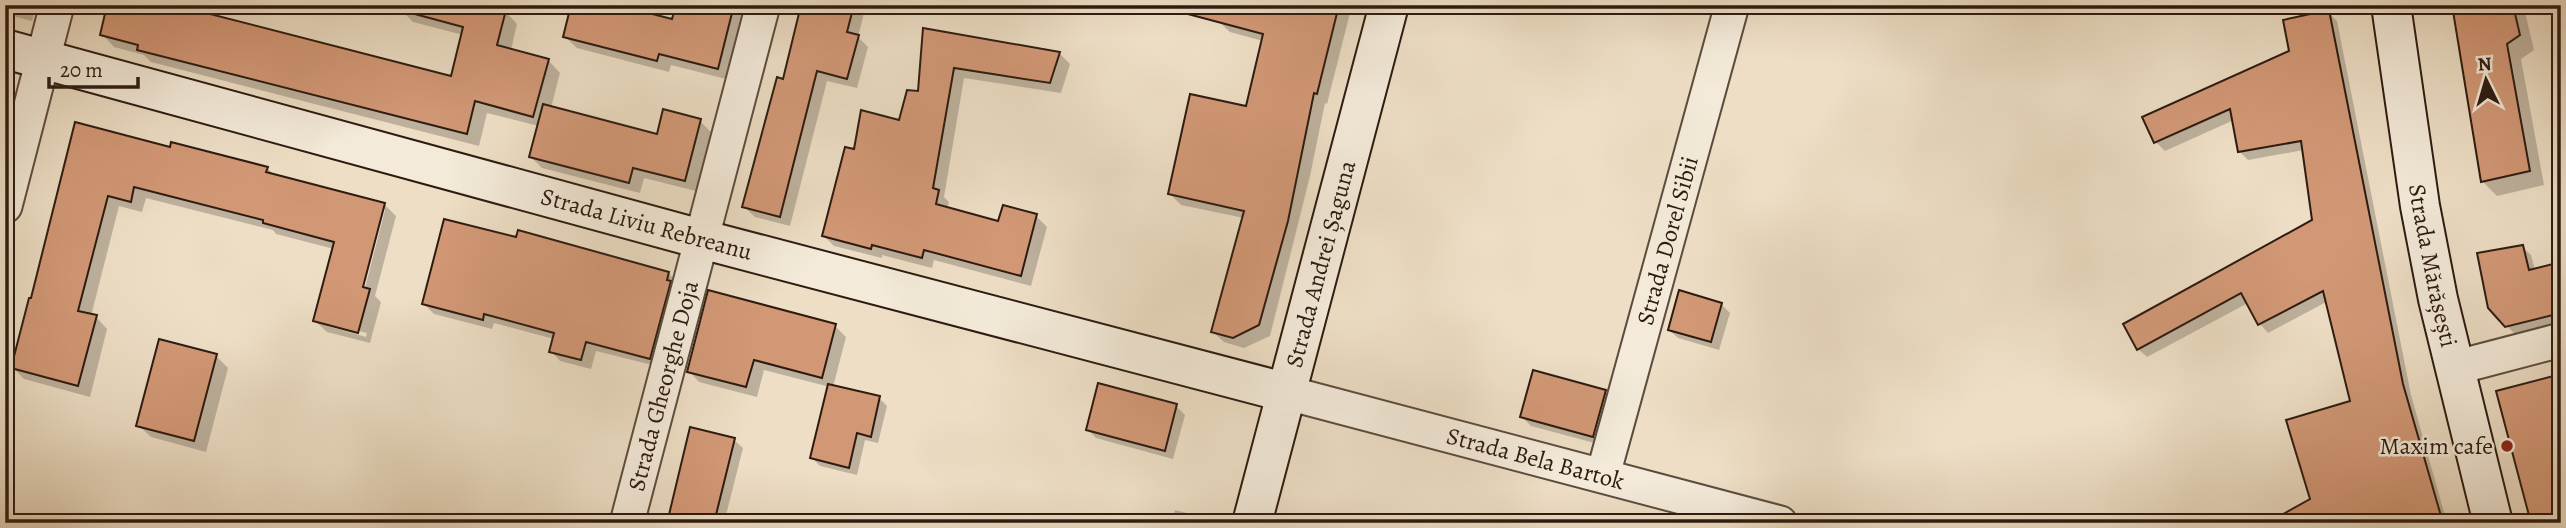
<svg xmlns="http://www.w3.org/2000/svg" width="2566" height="528" viewBox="0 0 2566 528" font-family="Alegreya,serif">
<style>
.shadow{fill:#0003;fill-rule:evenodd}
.building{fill:#d29876;stroke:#2d1b11;stroke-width:2}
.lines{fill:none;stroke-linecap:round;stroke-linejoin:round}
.street-casing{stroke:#5d4c3e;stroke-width:37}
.secondary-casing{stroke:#2d1b11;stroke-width:42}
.street{stroke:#f3ead9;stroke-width:33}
.secondary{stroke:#f3ead9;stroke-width:38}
.poi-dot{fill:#8f2418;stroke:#f3ead9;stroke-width:2.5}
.labels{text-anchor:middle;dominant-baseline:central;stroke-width:5;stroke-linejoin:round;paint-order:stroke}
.street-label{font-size:24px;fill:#2d1b11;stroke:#f3ead9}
.poi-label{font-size:24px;fill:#2d1b11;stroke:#f3ead9;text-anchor:end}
</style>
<rect width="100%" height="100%" fill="#eddec5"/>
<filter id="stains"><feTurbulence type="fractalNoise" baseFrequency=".00286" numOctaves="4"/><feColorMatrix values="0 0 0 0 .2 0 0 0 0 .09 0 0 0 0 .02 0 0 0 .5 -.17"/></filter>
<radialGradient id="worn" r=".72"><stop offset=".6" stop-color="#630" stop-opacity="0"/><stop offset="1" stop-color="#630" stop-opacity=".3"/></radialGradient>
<g class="shadow">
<path d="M5,5H36L32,21L5,14Z"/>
<path d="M402,5H481L505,11L517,24L511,50L548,60L560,73L551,108L658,136L700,121L711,132L696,191L644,178L640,193L542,168L531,157L539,126L487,113L479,146L151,62L144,55L114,47L102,34L452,78L463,35L413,22L401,10Z"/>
<path d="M677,5H749L730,80L671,65L669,72L577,48L564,36L673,22Z"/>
<path d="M804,5H866L858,37L868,47L857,88L827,81L790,226L755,217L744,207L784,81Z"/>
<path d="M1223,5H1352L1327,104L1325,103L1310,176L1270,336L1244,348L1224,342L1213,332L1244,218L1181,205L1170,194L1247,108L1263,41L1230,32L1219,22Z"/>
<path d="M2453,5H2539L2525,12L2534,50L2521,59L2544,185L2497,196L2483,182Z"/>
<path d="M2328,12L2337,21L2411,395L2447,523H2270L2313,500L2352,402L2328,301L2268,333L2260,324L2248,303L2147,357L2138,349L2314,221L2304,150L2248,160L2239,151L2234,120L2165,151L2156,142L2145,118L2291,52Z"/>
<path d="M925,31L1059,53L1070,64L1061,93L964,78L944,197L949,202L947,209L1000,223L1036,216L1047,227L1031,286L934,260L932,268L882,255V258L834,246L823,235L855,152L900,122L920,93Z"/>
<path d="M76,124L171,149L267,168L275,176L384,204L396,216L375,296L381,302L370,343L327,332L315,321L334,249L276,234L273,230L146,198L142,212L119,206L91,316L96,317L107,329L90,397L24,379L13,368L32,301ZM382,210H385L363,296L359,295ZM327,323L367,333L366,337L327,326Z"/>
<path d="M2522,247L2531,255L2535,270L2561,264V323L2516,335L2507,326Z"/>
<path d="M668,273L678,283L660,367L596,351L591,369L560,361L551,351L554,339L494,323L492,329L434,314L424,304Z"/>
<path d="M1721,304L1730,313L1719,350L1678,338L1669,330Z"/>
<path d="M835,326L846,337L833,387L879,398L887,406L878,443L865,440L857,475L820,466L812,458L830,387L764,370L757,397L699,382L689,371Z"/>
<path d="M216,356L228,368L206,452L151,437L138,425Z"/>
<path d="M1605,392L1614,400L1602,445L1531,426L1522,417Z"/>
<path d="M1176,406L1185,415L1173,459L1096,438L1088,430Z"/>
<path d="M734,440L743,448L724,523H669Z"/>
<path d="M1175,510L1206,518L1211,523H1172Z"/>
<path d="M1618,515L1649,523H1616Z"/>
</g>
<g class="building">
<path d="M107,5H175L451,76L463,27L411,13L412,5H488L506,10L497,45L549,59L533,117L475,101L467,134L137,50L138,45L100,35Z"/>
<path d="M571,5H617L672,19L676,5H734L718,69L659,54L657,61L563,37Z"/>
<path d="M801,5H854L847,32L859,35L847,79L817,71L780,217L742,207L777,77L783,79Z"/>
<path d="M1185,5H1339L1317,94L1314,93L1288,221L1259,325L1233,338L1211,332L1244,211L1168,194L1190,94L1246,106L1263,34L1184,13Z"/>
<path d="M2452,5H2513L2520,35L2507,44L2530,171L2481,182Z"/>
<path d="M2329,10L2403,384L2443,523H2267L2310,499L2286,420L2350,401L2323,291L2258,325L2241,293L2137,350L2123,324L2312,220L2301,141L2238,152L2230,109L2154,143L2142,117L2289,51L2283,20Z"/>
<path d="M923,28L1060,52L1050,83L954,68L933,188L939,190L936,204L998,221L1003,205L1037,214L1021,276L924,250L922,258L872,245L871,249L822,236L845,147L854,149L861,110L899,120L907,90L918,91Z"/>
<path d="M543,104L657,134L663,109L701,119L685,181L633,168L629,183L529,157Z"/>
<path d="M75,122L170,147L171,142L268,167L266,172L385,203L363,287L370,289L358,333L313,321L334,242L263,223V220L134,187L131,202L108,196L78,311L97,315L78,386L11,368L29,298H31Z"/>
<path d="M444,219L516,237L518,230L669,272L667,280L671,281L650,359L586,342L581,360L549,352L554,333L484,314L483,320L422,304Z"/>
<path d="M2523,245L2529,270L2561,262V313L2505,327L2488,308L2477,253Z"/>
<path d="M708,290L836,324L822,378L754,360L746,387L687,372Z"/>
<path d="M1679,290L1722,303L1711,342L1668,330Z"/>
<path d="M159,339L217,354L194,441L136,426Z"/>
<path d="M1533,370L1606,390L1593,437L1520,417Z"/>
<path d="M2561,374V523H2531L2496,391Z"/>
<path d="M1098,383L1177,404L1165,451L1086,430Z"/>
<path d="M828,384L880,396L871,437L857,433L849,468L810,458Z"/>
<path d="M690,427L735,438L714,523H667Z"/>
</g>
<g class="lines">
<g class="street-casing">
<g id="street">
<path d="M5,206L57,5"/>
<path d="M2454,368L2561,340"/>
<path id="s1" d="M1288,393L1780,523"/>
<path id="s2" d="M1603,475L1732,5"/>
<path id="s3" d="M627,523L763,5"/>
</g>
</g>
<g class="secondary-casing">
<g id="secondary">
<path id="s4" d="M2391,5L2420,206L2438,299L2493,523"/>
<path id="s5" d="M5,49L701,239L1288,393"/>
<path id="s6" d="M1252,523L1389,5"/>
</g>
</g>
<use href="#street" class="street"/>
<use href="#secondary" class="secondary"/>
</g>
<circle class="poi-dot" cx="2507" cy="446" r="7"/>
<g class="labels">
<g class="street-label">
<text stroke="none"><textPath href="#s5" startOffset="665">Strada Liviu Rebreanu</textPath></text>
<text stroke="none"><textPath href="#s2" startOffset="243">Strada Dorel Sibii</textPath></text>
<text stroke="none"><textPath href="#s6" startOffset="268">Strada Andrei Șaguna</textPath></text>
<text stroke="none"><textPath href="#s4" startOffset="264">Strada Mărășești</textPath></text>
<text stroke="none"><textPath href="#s3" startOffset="142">Strada Gheorghe Doja</textPath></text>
<text stroke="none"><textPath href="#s1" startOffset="256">Strada Bela Bartok</textPath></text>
</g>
<g class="poi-label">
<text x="2493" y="446">Maxim cafe</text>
</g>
</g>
<rect width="2566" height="528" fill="none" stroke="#eddec5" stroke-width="28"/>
<rect x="7" y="7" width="2552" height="514" fill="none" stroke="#2d1b11" stroke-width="3.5"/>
<rect x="14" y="14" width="2538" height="500" fill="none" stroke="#2d1b11" stroke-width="2"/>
<g transform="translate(2486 80) rotate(355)" stroke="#f3ead9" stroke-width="5" paint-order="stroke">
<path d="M0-5L12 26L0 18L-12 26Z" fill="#2d1b11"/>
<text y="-10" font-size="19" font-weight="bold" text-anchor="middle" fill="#2d1b11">N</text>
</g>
<path d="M49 77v10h89v-10" fill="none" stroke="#2d1b11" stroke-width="3.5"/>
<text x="60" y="77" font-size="21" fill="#2d1b11" stroke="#f3ead9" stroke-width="5" paint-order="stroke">20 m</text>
<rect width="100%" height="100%" filter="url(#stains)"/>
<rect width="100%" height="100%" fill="url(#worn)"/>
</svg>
